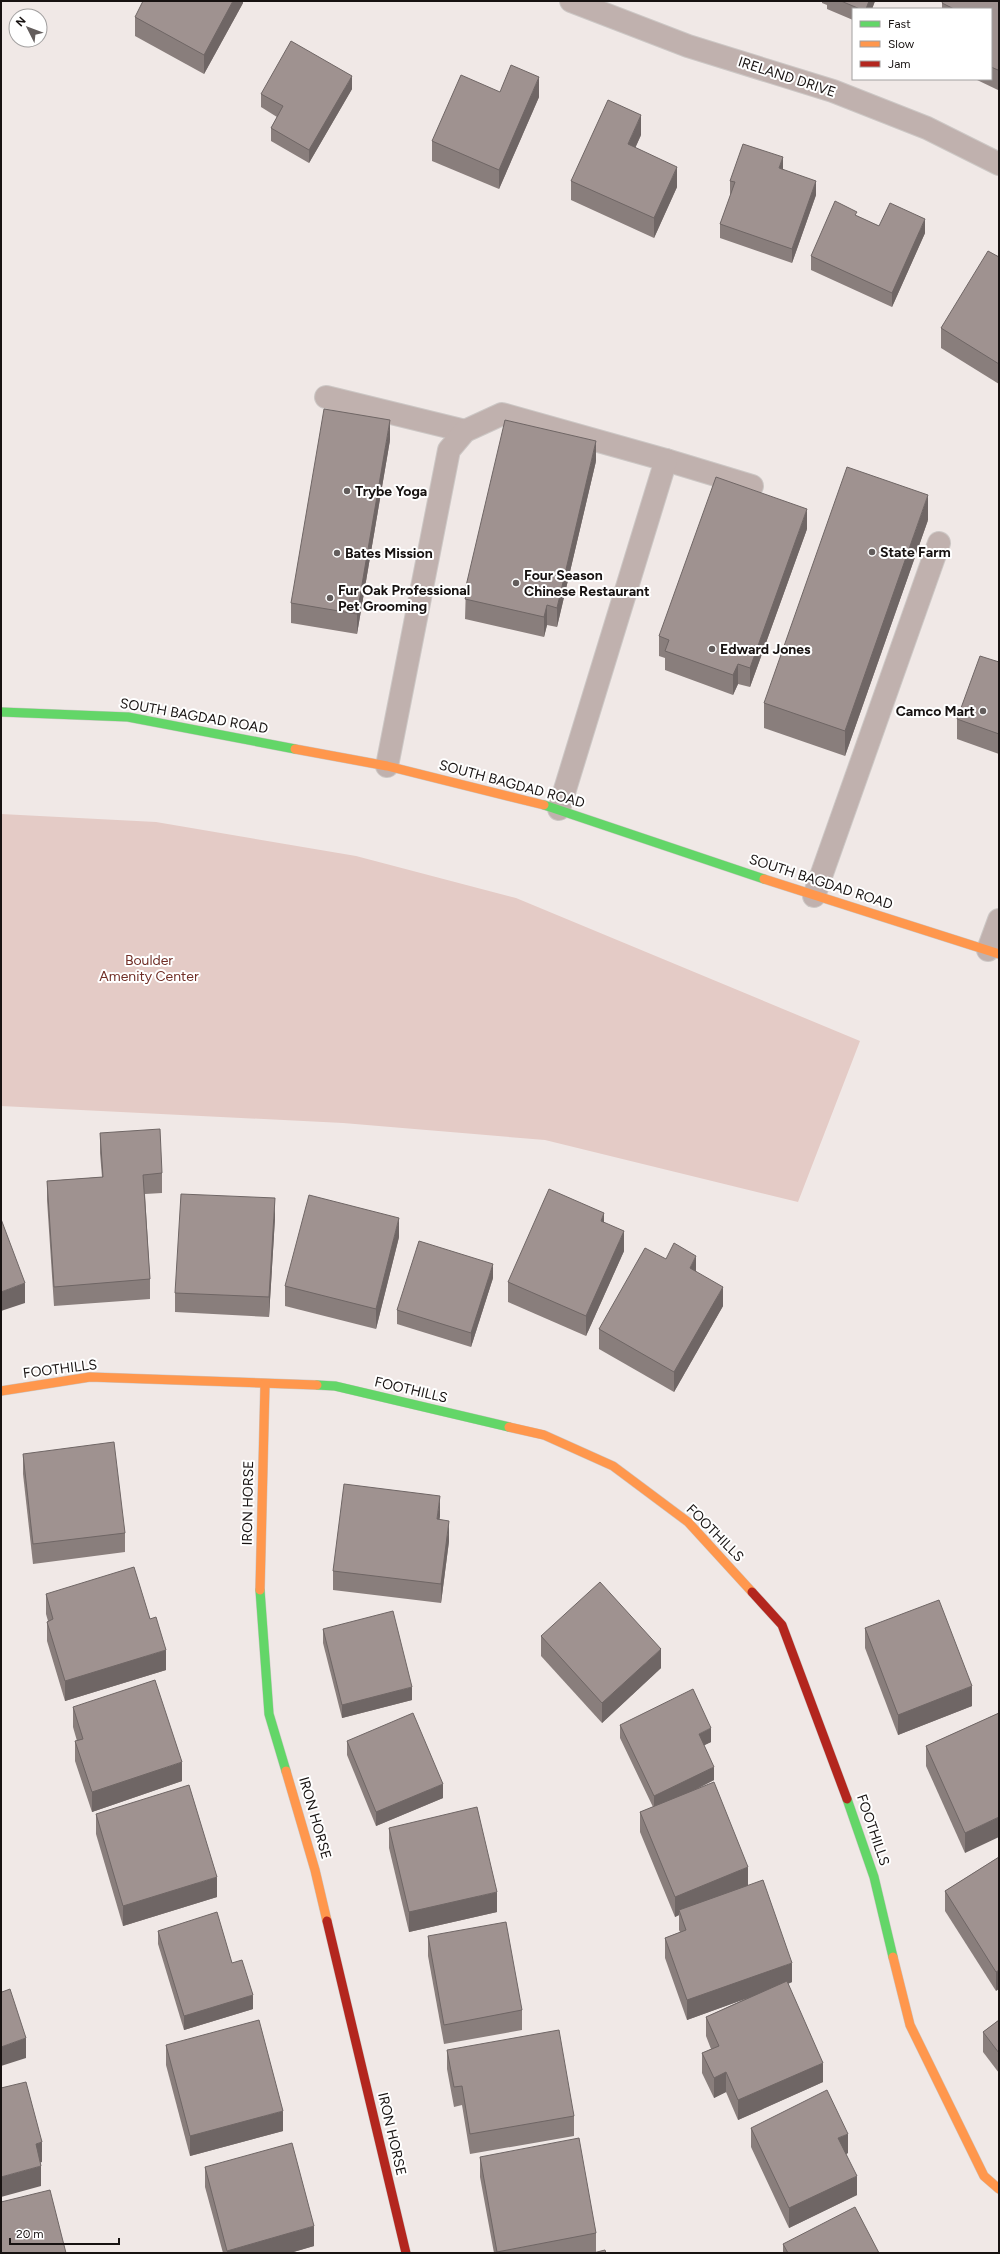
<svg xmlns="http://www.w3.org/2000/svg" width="1000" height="2254" viewBox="0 0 1000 2254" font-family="Figtree,sans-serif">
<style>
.green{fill:#e4cbc6}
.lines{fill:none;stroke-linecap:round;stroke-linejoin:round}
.lane-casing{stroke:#ccc7c5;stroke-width:24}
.street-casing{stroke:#ccc7c5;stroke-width:24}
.fast-casing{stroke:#ccc7c5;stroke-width:10}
.slow-casing{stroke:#ccc7c5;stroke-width:10}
.jam-casing{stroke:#ccc7c5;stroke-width:10}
.lane{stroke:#c0b1ae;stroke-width:22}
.street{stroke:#c0b1ae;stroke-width:22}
.fast{stroke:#63d668;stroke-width:9}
.slow{stroke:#ff974d;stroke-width:9}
.jam{stroke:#b3261e;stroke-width:9}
.wall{fill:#897e7c}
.shaded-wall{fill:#6f6665}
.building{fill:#9f9290;stroke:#6f6665}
.poi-dot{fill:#635d5c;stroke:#fff;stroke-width:1.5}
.labels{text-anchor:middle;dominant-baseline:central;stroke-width:4;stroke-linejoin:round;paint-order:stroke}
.street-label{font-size:14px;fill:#171211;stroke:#fff}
.poi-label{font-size:14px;font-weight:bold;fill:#171211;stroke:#fff;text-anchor:start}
.park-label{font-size:14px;fill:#702e26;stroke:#fff}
</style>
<rect width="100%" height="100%" fill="#f0e8e6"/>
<path class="green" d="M1,814L156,822L356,856L516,898L860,1041L798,1202L545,1140L343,1123L1,1106Z"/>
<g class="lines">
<g class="lane-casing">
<g id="lane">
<path d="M326,397L465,431"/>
<path d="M666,460L752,486"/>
<path d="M387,766L449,450L465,431L502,414L666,460L559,809"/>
<path d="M814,896L939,543"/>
<path d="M988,950L999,920"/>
</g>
</g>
<g class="street-casing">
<path id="street" d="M571,1L688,46L833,91L927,128L999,164"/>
</g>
<g class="fast-casing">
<g id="fast">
<path d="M1,712L128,717L295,749"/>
<path d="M544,805L764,879"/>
<path d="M317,1385L335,1386L509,1427"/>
<path d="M260,1590L269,1714L286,1771"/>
<path d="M847,1799L874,1877L893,1957"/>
</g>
</g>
<g class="slow-casing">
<g id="slow">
<path d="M295,749L387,766L544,805"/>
<path d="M764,879L999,954"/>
<path d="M1,1391L90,1377L317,1385"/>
<path d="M509,1427L544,1435L613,1466L688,1522L752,1592"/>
<path d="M260,1590L265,1384"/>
<path d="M286,1771L315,1870L327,1921"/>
<path d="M893,1957L910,2025L984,2176L999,2189"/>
</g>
</g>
<g class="jam-casing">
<g id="jam">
<path d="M752,1592L782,1625L847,1799"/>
<path d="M327,1921L406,2253"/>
</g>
</g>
<use href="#lane" class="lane"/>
<use href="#street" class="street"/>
<use href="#fast" class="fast"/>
<use href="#slow" class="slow"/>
<use href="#jam" class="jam"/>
</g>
<g class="wall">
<path d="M243,1V3L204,74L135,36V17Z"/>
<path d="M822,1H875L872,9H853V20L827,9V5L822,3Z"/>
<path d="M999,1L998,90L975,79H991V9H942V3Z"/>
<path d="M352,89L309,163L271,141V128L277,117L261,107V94Z"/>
<path d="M500,92L539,97L499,189L432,161V141Z"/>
<path d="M641,135L635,148L677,187L654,238L571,200V181Z"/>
<path d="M783,169L816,195L792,263L720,238V224L731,195L730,194V181Z"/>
<path d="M857,216L879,226L925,233L892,307L811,270V256Z"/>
<path d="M999,257V384L941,348V328Z"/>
<path d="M390,440L357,634L291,623V603Z"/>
<path d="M596,461L557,627L547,625L544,637L465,619L466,586Z"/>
<path d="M928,520L845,756L764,728V703Z"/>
<path d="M807,529L750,687L738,684L733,695L665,670V658L659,656V636Z"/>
<path d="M999,662V754L957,739V719Z"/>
<path d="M100,1133L162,1173V1193L145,1194L150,1279V1299L54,1306L47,1200V1181L102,1177L100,1153Z"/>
<path d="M275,1218L269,1317L175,1312V1293Z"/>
<path d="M604,1222L624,1251L586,1336L508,1302V1282Z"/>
<path d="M399,1237L376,1329L285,1306V1286Z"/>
<path d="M666,1259L696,1271L723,1306L674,1392L599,1349V1329Z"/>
<path d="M493,1278L471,1347L397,1324V1310Z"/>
<path d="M23,1454L125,1533V1552L33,1564L23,1474Z"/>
<path d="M440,1516L439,1519L449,1541L441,1603L333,1590V1571Z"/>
<path d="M46,1594L166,1670L65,1701L47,1641V1622L48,1621L46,1614Z"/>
<path d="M865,1628L972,1706L898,1735L865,1648Z"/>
<path d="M323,1629L412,1700L342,1718L323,1643Z"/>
<path d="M541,1636L661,1668L602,1723L541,1656Z"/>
<path d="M73,1707L182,1781L92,1812L75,1761V1741H77L73,1727Z"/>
<path d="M999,1713L965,1853L926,1766V1746Z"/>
<path d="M620,1725L711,1742L704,1745L714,1780L699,1788L748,1886L792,1982L788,1984L823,2082L738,2120L726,2092L714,2098L702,2073V2053L711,2049L706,2036V2017L747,1998L687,2020L665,1958V1938L680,1932L679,1930V1915L675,1917L640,1832V1812L653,1807L620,1738Z"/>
<path d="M347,1741L443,1798L376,1826L347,1755Z"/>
<path d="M96,1814L217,1897L123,1926L96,1834Z"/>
<path d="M389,1828L497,1912L409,1932L389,1848Z"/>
<path d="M999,1857L996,1991L945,1911V1891Z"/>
<path d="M158,1931L232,1963L253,2009L184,2030L158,1944Z"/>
<path d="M428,1936L522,2010V2030L444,2044L428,1956Z"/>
<path d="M999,2020V2073L983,2052V2032Z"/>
<path d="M166,2045L283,2131L190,2156L166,2065Z"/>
<path d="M447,2050L574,2116V2136L470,2154L462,2105L454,2107L447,2069Z"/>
<path d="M751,2128L848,2153L846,2154L857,2195L789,2228L751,2147Z"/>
<path d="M480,2157L596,2233V2252L606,2253H494L480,2177Z"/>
<path d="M205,2167L314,2246L290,2253H223L205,2187Z"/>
<path d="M783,2244L879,2253H783Z"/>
</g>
<g class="shaded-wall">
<path d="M233,1H243V3L204,74V55Z"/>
<path d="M869,1H875L872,9H866Z"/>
<path d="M999,68V87L998,90V70Z"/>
<path d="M352,76V89L309,163V150Z"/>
<path d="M539,77V97L499,189V170Z"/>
<path d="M641,115V135L628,164V144Z"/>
<path d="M783,157V171L779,168Z"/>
<path d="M677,167V187L654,238V218Z"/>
<path d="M816,181V195L792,263V249Z"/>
<path d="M925,219V233L892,307V293Z"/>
<path d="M390,420V440L357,634V614Z"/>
<path d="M596,441V461L557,627V608Z"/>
<path d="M928,495V520L845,756V731Z"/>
<path d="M807,509V529L750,687V668Z"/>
<path d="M547,605V625L544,637V617Z"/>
<path d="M738,664V684L733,695V675Z"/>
<path d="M275,1198V1218L269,1317V1297Z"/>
<path d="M604,1213V1233L601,1221Z"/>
<path d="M399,1218V1237L376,1329V1309Z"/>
<path d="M624,1231V1251L586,1336V1316Z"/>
<path d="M696,1256V1276L690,1268Z"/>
<path d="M493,1264V1278L471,1347V1333Z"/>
<path d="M25,1283V1303L1,1311V1292Z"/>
<path d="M723,1287V1306L674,1392V1372Z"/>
<path d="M440,1496V1516L437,1539V1519Z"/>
<path d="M449,1521V1541L441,1603V1584Z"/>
<path d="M661,1649V1668L602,1723V1703Z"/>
<path d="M166,1650V1670L65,1701V1681Z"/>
<path d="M972,1686V1706L898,1735V1715Z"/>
<path d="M412,1687V1700L342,1718V1705Z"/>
<path d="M711,1728V1742L699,1748V1734Z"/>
<path d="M182,1762V1781L92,1812V1792Z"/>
<path d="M714,1767V1780L654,1810V1796Z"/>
<path d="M443,1784V1798L376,1826V1812Z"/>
<path d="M999,1817V1837L965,1853V1833Z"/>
<path d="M748,1867V1887L679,1910V1915L675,1917V1897Z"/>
<path d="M217,1877V1897L123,1926V1906Z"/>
<path d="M497,1892V1912L409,1932V1912Z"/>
<path d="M792,1963V1982L687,2020V2000Z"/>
<path d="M999,1970V1989L996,1991V1972Z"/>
<path d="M253,1995V2009L184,2030V2016Z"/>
<path d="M26,2038V2058L1,2066V2047Z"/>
<path d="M823,2063V2082L738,2120V2100Z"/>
<path d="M726,2072V2092L714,2098V2078Z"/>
<path d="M283,2111V2131L190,2156V2136Z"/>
<path d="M848,2134V2153L838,2158V2138Z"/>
<path d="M42,2142V2162L36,2164V2144Z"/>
<path d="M41,2166V2186L1,2197V2177Z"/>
<path d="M857,2176V2195L789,2228V2208Z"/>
<path d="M314,2226V2246L290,2253H227V2251Z"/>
</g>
<g class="building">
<path d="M143,1H233L204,55L135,17Z"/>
<path d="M841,1H869L866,9H860Z"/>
<path d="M943,1H999V68L998,70L991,67V9H954L942,3Z"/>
<path d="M291,41L352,76L309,150L271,128L283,106L261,94Z"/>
<path d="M511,65L539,77L499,170L432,141L461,75L500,92Z"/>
<path d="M608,100L641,115L628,144L677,167L654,218L571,181Z"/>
<path d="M743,144L783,157L779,168L816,181L792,249L720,224L735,182L730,181Z"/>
<path d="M835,201L857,212L855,215L879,226L890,203L925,219L892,293L811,256Z"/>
<path d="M988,251L999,257V364L941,328Z"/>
<path d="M324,409L390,420L357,614L291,603Z"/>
<path d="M505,420L596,441L557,608L547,605L544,617L465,599L469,587L466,586Z"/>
<path d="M847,467L928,495L845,731L764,703Z"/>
<path d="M716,477L807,509L750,668L738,664L733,675L665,651L669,640L659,636Z"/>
<path d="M980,656L999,662V734L957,719Z"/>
<path d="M160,1129L162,1173L143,1175L150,1279L54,1287L47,1181L103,1177L100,1133Z"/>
<path d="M549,1189L604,1213L601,1221L624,1231L586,1316L508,1282Z"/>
<path d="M181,1194L275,1198L269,1297L175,1293Z"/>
<path d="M309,1195L399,1218L376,1309L285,1286Z"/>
<path d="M1,1219L25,1283L1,1292Z"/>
<path d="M419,1241L493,1264L471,1333L397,1310Z"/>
<path d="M674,1243L696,1256L690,1268L723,1287L674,1372L599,1329L645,1248L666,1259Z"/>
<path d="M114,1442L125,1533L33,1544L23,1454Z"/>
<path d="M344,1484L440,1496L437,1519L449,1521L441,1584L333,1571Z"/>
<path d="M134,1567L150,1619L156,1617L166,1650L65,1681L47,1622L53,1619L46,1594Z"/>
<path d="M600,1582L661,1649L602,1703L541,1636Z"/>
<path d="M939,1600L972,1686L898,1715L865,1628Z"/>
<path d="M393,1611L412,1687L342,1705L323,1629Z"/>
<path d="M155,1680L182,1762L92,1792L75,1741L83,1739L73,1707Z"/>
<path d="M693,1689L711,1728L699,1734L714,1767L654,1796L620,1725Z"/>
<path d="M413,1713L443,1784L376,1812L347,1741Z"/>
<path d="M999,1713V1817L965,1833L926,1746Z"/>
<path d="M714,1782L748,1867L675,1897L640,1812Z"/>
<path d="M189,1785L217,1877L123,1906L96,1814Z"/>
<path d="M477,1807L497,1892L409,1912L389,1828Z"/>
<path d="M999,1857V1970L996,1972L945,1891Z"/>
<path d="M763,1880L792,1963L687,2000L665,1938L686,1930L679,1910Z"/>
<path d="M217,1912L232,1963L242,1960L253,1995L184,2016L158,1931Z"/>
<path d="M506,1922L522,2010L444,2025L428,1936Z"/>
<path d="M787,1981L823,2063L738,2100L726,2072L714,2078L702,2053L719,2046L706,2017Z"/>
<path d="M10,1989L26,2038L1,2047V1990L2,1992Z"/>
<path d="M259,2020L283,2111L190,2136L166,2045Z"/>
<path d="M999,2020V2053L983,2032Z"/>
<path d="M559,2030L574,2116L470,2134L462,2086L454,2087L447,2050Z"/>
<path d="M26,2082L42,2142L36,2144L41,2166L1,2177V2088Z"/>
<path d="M827,2090L848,2134L838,2138L857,2176L789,2208L751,2128Z"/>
<path d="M579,2138L596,2233L497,2252L480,2157Z"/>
<path d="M292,2143L314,2226L227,2251L205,2167Z"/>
<path d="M50,2190L66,2253H1V2202Z"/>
<path d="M855,2207L879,2253H788L783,2244Z"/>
<path d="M605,2250L606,2253H593Z"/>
</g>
<g class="poi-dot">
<circle cx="347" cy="491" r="4"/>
<circle cx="872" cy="552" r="4"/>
<circle cx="337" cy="553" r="4"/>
<circle cx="516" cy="583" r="4"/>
<circle cx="330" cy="598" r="4"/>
<circle cx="712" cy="649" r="4"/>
<circle cx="983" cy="711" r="4"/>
</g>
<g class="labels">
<g class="street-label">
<text transform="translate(787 77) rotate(18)">IRELAND DRIVE</text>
<text transform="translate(194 716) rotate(10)">SOUTH BAGDAD ROAD</text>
<text transform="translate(512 784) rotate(15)">SOUTH BAGDAD ROAD</text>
<text transform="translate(821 882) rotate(18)">SOUTH BAGDAD ROAD</text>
<text transform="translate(60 1369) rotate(-7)">FOOTHILLS</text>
<text transform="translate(411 1390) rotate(13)">FOOTHILLS</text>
<text transform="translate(248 1503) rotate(-89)">IRON HORSE</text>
<text transform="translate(715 1533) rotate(45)">FOOTHILLS</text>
<text transform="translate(315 1818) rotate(74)">IRON HORSE</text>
<text transform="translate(873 1830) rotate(71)">FOOTHILLS</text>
<text transform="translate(392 2134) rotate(77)">IRON HORSE</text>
</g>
<g class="poi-label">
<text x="355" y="491">Trybe Yoga</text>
<text x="880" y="552">State Farm</text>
<text x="345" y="553">Bates Mission</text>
<text x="524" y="575">Four Season<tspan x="524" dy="16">Chinese Restaurant</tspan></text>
<text x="338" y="590">Fur Oak Professional<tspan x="338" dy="16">Pet Grooming</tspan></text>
<text x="720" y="649">Edward Jones</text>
<text x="975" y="711" text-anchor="end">Camco Mart</text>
</g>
<g class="park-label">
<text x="149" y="960">Boulder<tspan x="149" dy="16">Amenity Center</tspan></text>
</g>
</g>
<rect width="1000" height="2254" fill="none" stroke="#171211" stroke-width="4"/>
<rect x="852" y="8" width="140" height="72" fill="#ffffff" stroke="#a2a0a0"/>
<rect x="860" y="21" width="20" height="6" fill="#63d668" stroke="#a2a0a0"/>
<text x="888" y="28" font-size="12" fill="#171211">Fast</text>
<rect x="860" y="41" width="20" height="6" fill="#ff974d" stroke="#a2a0a0"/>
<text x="888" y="48" font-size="12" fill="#171211">Slow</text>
<rect x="860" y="61" width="20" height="6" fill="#b3261e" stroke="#a2a0a0"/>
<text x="888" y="68" font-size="12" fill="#171211">Jam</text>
<g transform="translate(28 28) rotate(312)"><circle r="19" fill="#ffffff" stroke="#a2a0a0"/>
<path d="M0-3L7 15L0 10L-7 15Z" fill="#635d5c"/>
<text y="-6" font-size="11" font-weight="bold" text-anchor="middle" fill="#171211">N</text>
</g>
<path d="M10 2238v6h109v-6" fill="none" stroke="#171211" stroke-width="2"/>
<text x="16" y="2238" font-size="12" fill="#171211" stroke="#ffffff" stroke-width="3" paint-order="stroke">20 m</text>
</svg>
